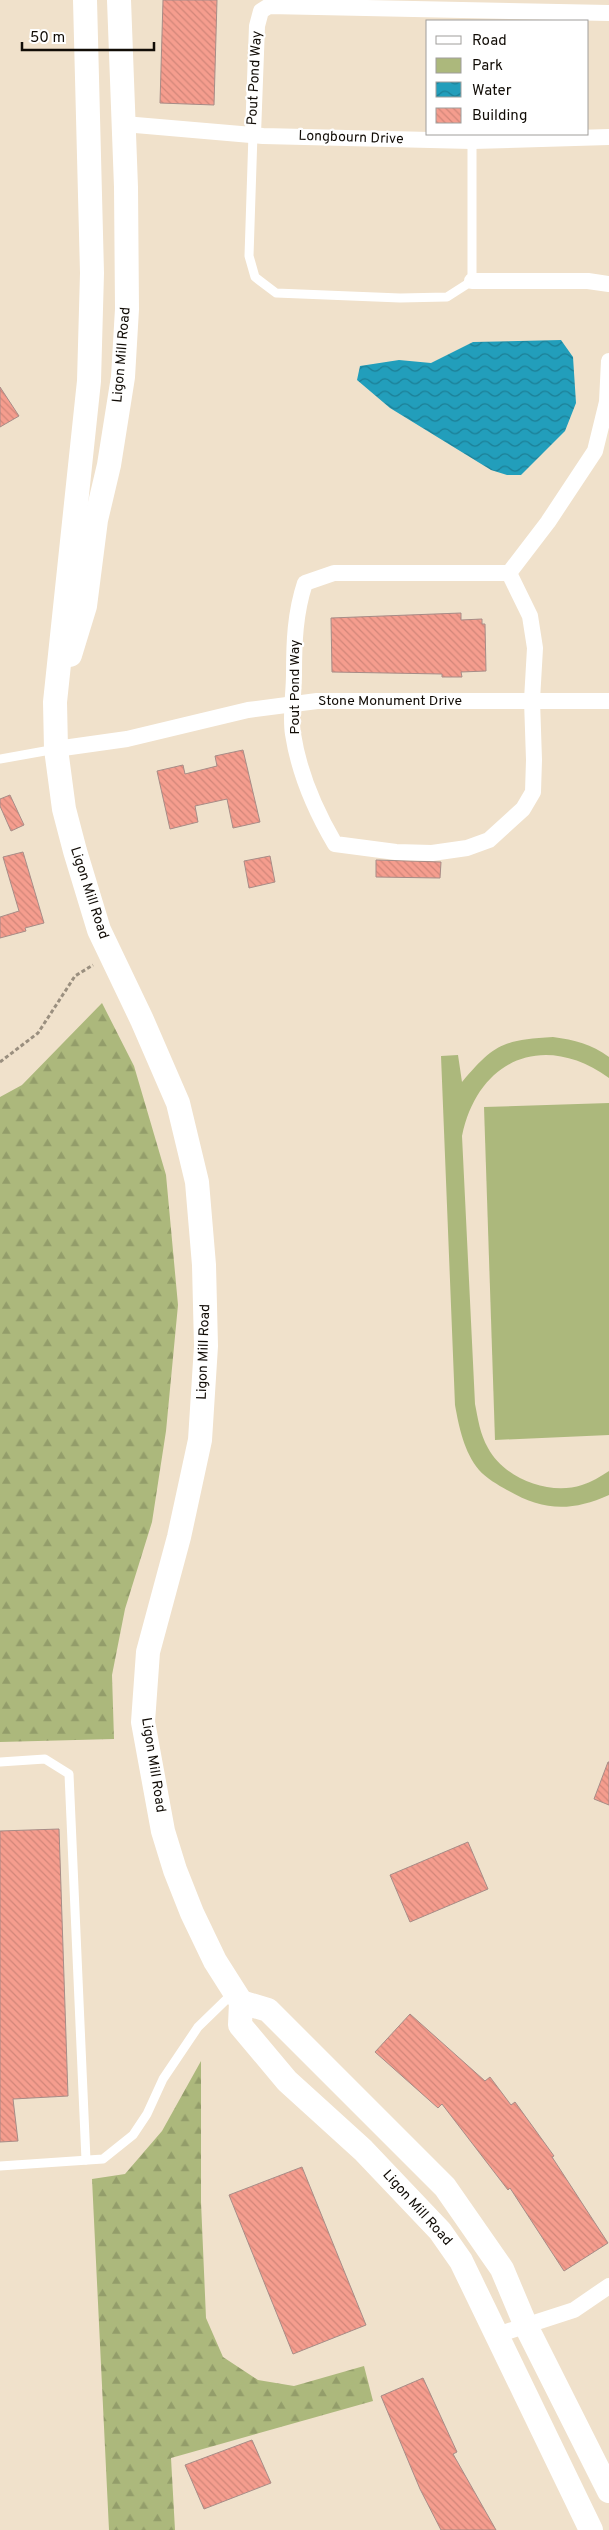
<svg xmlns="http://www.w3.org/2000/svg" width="609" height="2530" viewBox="0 0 609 2530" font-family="Overpass,sans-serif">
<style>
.forest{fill:url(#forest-firs)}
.green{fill:#acb87c}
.water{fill:url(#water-waves)}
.building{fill:url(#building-back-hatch);stroke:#a78c87}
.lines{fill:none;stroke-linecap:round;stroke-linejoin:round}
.path{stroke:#9a8f7f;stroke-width:3;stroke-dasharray:4 2.5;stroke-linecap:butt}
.service{stroke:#fff;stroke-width:9}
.minor{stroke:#fff;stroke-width:16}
.secondary{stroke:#fff;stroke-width:24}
.labels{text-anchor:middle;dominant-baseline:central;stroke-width:4.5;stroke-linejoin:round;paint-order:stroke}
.street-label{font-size:14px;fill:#110c06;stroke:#fff}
</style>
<defs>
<pattern id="forest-firs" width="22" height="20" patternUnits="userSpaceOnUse" patternTransform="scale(1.25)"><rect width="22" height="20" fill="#acb87c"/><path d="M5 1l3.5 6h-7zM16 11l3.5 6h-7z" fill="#939d6a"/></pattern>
<pattern id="water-waves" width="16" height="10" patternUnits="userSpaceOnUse" patternTransform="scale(1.25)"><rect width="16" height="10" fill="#229ebb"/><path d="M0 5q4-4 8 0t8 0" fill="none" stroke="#1c7f96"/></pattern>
<pattern id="building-back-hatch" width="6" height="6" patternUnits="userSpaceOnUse" patternTransform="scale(1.25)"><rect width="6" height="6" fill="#f59d8e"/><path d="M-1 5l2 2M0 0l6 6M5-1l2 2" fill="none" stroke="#d18679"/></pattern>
</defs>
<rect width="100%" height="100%" fill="#f0e1cb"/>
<g class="forest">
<path d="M102,1003L134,1066L166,1175L178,1305L166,1431L152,1522L125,1609L112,1675L114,1739L0,1742V1097L22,1085Z"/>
<path d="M201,2061V2202L206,2318L223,2357L258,2380L294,2386L364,2366L373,2401L171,2458L175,2530H109L92,2179L125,2174L162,2131Z"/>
</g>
<g class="green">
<path d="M553,1037C575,1040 591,1044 609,1057V1078C544,1031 478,1059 462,1136L475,1404C478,1419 480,1434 488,1448C504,1478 549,1496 582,1485C591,1482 600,1477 609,1471V1495C571,1512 543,1511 507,1490C498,1485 486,1478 479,1470C464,1452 459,1427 455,1405L441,1056L458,1055L462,1082C494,1044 503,1040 553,1037Z"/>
<path d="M609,1103V1435L495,1440L484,1107Z"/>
</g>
<path class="water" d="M561,340L573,357L576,403L565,431L521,475H507L491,470L390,408L357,380L360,366L399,360L431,363L473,342Z"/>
<g class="building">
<path d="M163,0H217L214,105L160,103Z"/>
<path d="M0,387L19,416L0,427Z"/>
<path d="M461,613V620L482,619V624H485L486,671L461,672L462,677H442V674L332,672L331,618Z"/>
<path d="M243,750L260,822L233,828L227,799L195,806L198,822L170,829L157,771L183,765L185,774L217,766L215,756Z"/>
<path d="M10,795L24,825L11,831L0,806V799Z"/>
<path d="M23,852L44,923L25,928L26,931L0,938V917L19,911L3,857Z"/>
<path d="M270,856L275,882L249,888L244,861Z"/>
<path d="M376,860L441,862L440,878L376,877Z"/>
<path d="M608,1762H609V1805L594,1799Z"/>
<path d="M59,1829L68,2096L13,2099L18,2141L0,2142V1831Z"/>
<path d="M468,1842L488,1889L410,1922L390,1875Z"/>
<path d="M410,2014L485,2081L490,2077L511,2105L515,2102L554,2156L552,2157L608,2243L564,2271L510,2188L508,2190L442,2104L438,2108L375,2052Z"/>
<path d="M302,2167L366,2325L293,2354L229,2195Z"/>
<path d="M423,2378L457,2452L453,2454L496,2530H441L420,2489L381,2396Z"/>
<path d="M252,2440L271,2483L204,2509L185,2465Z"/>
</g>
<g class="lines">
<path class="path" d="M0,1062L38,1033L75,976L93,965"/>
<g class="service">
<path d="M253,134L249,256L255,277L276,293L400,298L447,297L472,281V141"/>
<path d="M0,759L56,749"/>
<path d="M0,1762L45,1759L69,1774L86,2160"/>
<path d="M0,2166L103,2159L133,2135L147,2114L163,2079L198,2027L233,1993"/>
</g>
<g class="minor">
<path d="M124,124L263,136L472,141L609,137"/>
<path d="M253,134L257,26L261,11L269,6L609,13"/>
<path d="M472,281H588L609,284"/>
<path d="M334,573H509L530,616L535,648L532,700L534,760L533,792L523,809L489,840L467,848L432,853L396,852L335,844C315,810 299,773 293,734C290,716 294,693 294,674C294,643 295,613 305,583Z"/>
<path d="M509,573L548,522L595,451L607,402L609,361"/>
<path d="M56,749L127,739L248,710L317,701H609"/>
<path d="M497,2335L574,2310L609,2286"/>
</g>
<g class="secondary">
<path d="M85,0L92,273L89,381L55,702L56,749L64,809L75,851L99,930L142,1020L178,1103L197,1182L204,1265L206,1346L200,1440L179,1537L148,1652L143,1722L163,1831L175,1870L192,1913L215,1961L241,2002L240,2025L287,2081L363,2150L440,2231L461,2261L591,2530"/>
<path d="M70,655L85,606L96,520L109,465L123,377L127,309L126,187L119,0"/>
<path d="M241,2002L268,2010L445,2187L502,2269L526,2326L609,2491"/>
</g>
</g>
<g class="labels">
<g class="street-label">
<text transform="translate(255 78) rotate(-87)">Pout Pond Way</text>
<text transform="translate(351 138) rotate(2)">Longbourn Drive</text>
<text transform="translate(122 355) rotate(-85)">Ligon Mill Road</text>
<text transform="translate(295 687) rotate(-90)">Pout Pond Way</text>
<text x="390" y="701">Stone Monument Drive</text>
<text transform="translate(89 893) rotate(72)">Ligon Mill Road</text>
<text transform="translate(204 1352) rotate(-88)">Ligon Mill Road</text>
<text transform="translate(153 1765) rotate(81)">Ligon Mill Road</text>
<text transform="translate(417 2208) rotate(48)">Ligon Mill Road</text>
</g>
</g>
<rect x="426" y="20" width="162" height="115" fill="#ffffff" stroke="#a09e9b"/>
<rect x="436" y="36" width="25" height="8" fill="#ffffff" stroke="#a09e9b"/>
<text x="472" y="45" font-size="15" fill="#110c06">Road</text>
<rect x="436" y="58" width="25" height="15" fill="#acb87c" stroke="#a09e9b"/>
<text x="472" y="70" font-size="15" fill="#110c06">Park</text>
<rect x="436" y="82" width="25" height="15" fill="url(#water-waves)" stroke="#a09e9b"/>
<text x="472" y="95" font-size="15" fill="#110c06">Water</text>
<rect x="436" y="108" width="25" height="15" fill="url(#building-back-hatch)" stroke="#a09e9b"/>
<text x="472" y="120" font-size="15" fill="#110c06">Building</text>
<path d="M22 42v8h132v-8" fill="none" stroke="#110c06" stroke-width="2.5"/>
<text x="30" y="42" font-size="15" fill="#110c06" stroke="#ffffff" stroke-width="4" paint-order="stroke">50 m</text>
</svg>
